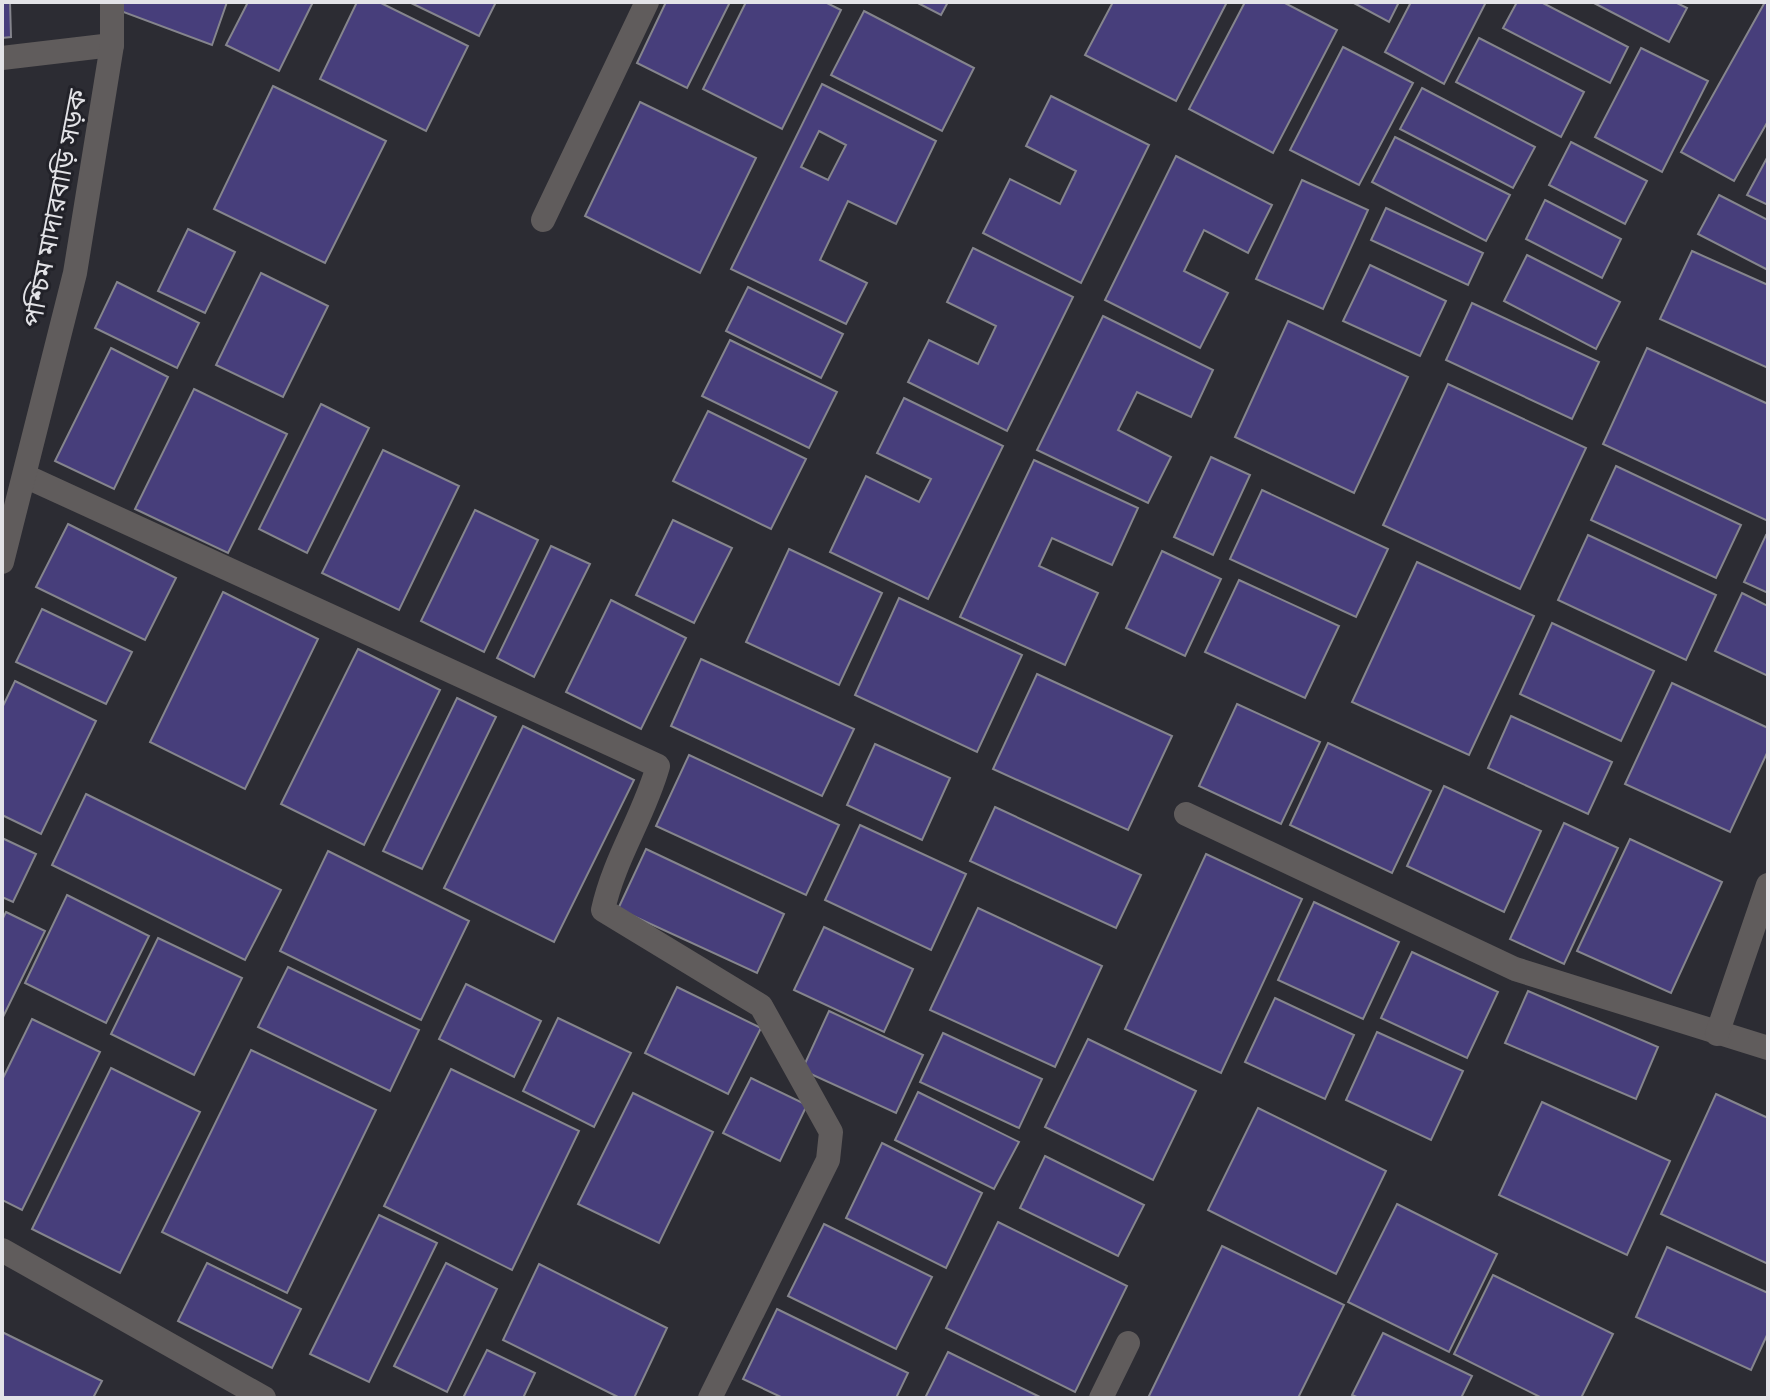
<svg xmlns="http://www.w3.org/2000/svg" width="1770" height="1400" viewBox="0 0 1770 1400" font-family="'IBM Plex Serif','Noto Sans Bengali',serif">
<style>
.building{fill:#473e7b;stroke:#85858d;stroke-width:2;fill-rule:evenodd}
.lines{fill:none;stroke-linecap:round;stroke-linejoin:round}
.minor{stroke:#605c5c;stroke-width:24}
.labels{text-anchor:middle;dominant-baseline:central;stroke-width:6;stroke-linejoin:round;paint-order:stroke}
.street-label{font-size:26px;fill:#e3e3e7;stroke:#222229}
</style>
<rect width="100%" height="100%" fill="#2c2c33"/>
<g class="building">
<path d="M2,2H10L11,37L2,38Z"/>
<path d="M121,2H227L212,45L118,10Z"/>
<path d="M248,2H313L279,71L226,45Z"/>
<path d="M357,2H379L468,46L426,131L320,79Z"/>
<path d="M409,2H496L479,36Z"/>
<path d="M666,2H730L687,88L637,63Z"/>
<path d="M746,2H825L841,10L782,129L703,89Z"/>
<path d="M916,2H948L941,15Z"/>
<path d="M1113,2H1227L1176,101L1085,55Z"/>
<path d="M1245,2H1283L1337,30L1273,153L1189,109Z"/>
<path d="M1352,2H1399L1389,22Z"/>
<path d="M1411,2H1486L1444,84L1385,52Z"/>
<path d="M1517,2H1541L1628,47L1610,83L1503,28Z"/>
<path d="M1592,2H1675L1687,8L1669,42Z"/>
<path d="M1765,2H1768V121L1734,181L1681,152Z"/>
<path d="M864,11L974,68L942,131L831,75Z"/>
<path d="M1479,38L1584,92L1561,137L1456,82Z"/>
<path d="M1343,47L1413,83L1359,185L1290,150Z"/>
<path d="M1641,48L1708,81L1662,172L1595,137Z"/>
<path d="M822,84L936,141L896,224L848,201L820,260L867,283L846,324L731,269ZM819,131L846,145L828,180L801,167Z"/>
<path d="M273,86L386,141L325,263L214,209Z"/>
<path d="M1422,88L1535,147L1513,188L1400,129Z"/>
<path d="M1051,96L1149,145L1081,283L983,233L1010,179L1060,204L1076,171L1026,146Z"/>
<path d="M640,102L756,158L700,273L585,216Z"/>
<path d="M1395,137L1510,195L1486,241L1372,182Z"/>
<path d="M1571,142L1647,181L1625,224L1549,185Z"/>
<path d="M1176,156L1272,205L1248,253L1204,230L1184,271L1228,293L1200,348L1105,300Z"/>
<path d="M1768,156V205L1747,195Z"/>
<path d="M1302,180L1368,210L1323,309L1256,279Z"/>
<path d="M1719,195L1768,220V270L1698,234Z"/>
<path d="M1545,200L1621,239L1602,278L1526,239Z"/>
<path d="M1386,208L1483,253L1468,285L1371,240Z"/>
<path d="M188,229L235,252L205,313L158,291Z"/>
<path d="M973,248L1073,297L1007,431L908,382L929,340L978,364L996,326L947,302Z"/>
<path d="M1692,251L1768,285V368L1660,319Z"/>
<path d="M1527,255L1620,302L1596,349L1504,301Z"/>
<path d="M1370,265L1446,301L1420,356L1343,321Z"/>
<path d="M261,273L328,306L283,397L216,365Z"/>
<path d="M117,282L199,323L177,368L95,328Z"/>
<path d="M748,287L843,334L821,378L726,331Z"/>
<path d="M1472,303L1599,362L1572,419L1446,360Z"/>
<path d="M1103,316L1213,370L1191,417L1137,392L1118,430L1171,457L1148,503L1037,450Z"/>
<path d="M1288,321L1408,377L1354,493L1235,437Z"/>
<path d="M730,340L837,392L809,448L702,396Z"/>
<path d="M111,348L168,377L114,489L55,461Z"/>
<path d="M1647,348L1768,404V521L1603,444Z"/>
<path d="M1448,384L1586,448L1520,589L1383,525Z"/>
<path d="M194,389L287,434L228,553L135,509Z"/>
<path d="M904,398L1003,446L928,599L830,552L866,476L919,502L931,479L877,453Z"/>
<path d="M321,404L369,428L307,553L259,529Z"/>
<path d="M708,411L806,459L771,529L673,481Z"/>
<path d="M383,450L459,486L399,610L322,573Z"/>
<path d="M1211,457L1250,475L1213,555L1174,537Z"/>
<path d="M1034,460L1138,508L1112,565L1052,538L1039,566L1098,593L1065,665L960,617Z"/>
<path d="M1616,466L1741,525L1716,578L1591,520Z"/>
<path d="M1262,490L1388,549L1356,617L1230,559Z"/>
<path d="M475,510L538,540L484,652L421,621Z"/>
<path d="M673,520L732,548L694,623L636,595Z"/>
<path d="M68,524L176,578L145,640L36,587Z"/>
<path d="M1588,535L1716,595L1686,660L1558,600Z"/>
<path d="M1766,535L1768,536V593L1744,582Z"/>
<path d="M551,546L590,564L534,677L497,658Z"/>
<path d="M789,549L882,593L839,685L746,642Z"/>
<path d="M1162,551L1221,579L1185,656L1126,628Z"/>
<path d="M1417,562L1534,616L1469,755L1352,702Z"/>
<path d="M1239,580L1339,626L1305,698L1205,652Z"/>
<path d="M223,592L318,639L245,789L150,742Z"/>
<path d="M1742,593L1768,606V676L1715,651Z"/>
<path d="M899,598L1022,655L977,752L855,695Z"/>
<path d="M611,600L686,638L641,729L566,692Z"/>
<path d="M42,609L132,652L106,704L16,662Z"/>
<path d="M1552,623L1654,671L1621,741L1520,694Z"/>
<path d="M358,649L440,690L364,845L281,804Z"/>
<path d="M701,659L854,729L822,796L671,726Z"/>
<path d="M1037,674L1172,736L1128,830L993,769Z"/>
<path d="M15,681L96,721L41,834L2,815V708Z"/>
<path d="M1672,683L1768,728V751L1730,832L1625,784Z"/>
<path d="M457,698L496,717L422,869L383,851Z"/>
<path d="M1237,704L1320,742L1281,824L1199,786Z"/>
<path d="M1511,716L1612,762L1588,814L1488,768Z"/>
<path d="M523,726L634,780L554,942L444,888Z"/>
<path d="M1328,743L1431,791L1392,873L1290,825Z"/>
<path d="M875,744L950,778L922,840L847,805Z"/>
<path d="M689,755L839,825L806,895L656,826Z"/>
<path d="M1444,786L1541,831L1504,912L1407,866Z"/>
<path d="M86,794L281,890L245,960L52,865Z"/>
<path d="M995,807L1141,875L1116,928L970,861Z"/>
<path d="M1564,823L1618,848L1564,964L1510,939Z"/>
<path d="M860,825L966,874L931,950L825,900Z"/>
<path d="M2,838L36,854L13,902L2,897Z"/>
<path d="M1630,839L1722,882L1671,993L1577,951Z"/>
<path d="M646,849L784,914L757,973L618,909Z"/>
<path d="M328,851L469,921L421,1020L280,951Z"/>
<path d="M1206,854L1302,899L1221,1073L1125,1029Z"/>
<path d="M67,895L149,936L106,1023L25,983Z"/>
<path d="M1314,902L1399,942L1363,1019L1278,980Z"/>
<path d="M978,908L1102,966L1055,1067L930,1010Z"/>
<path d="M6,912L45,931L2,1019V920Z"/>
<path d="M824,927L913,969L884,1032L794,990Z"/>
<path d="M158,938L242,978L194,1075L111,1034Z"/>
<path d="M1412,952L1498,992L1467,1058L1381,1018Z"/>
<path d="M288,967L419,1030L390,1091L258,1027Z"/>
<path d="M466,984L541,1021L514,1077L439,1039Z"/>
<path d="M677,987L761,1028L728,1094L645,1053Z"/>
<path d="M1528,991L1658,1047L1636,1099L1505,1043Z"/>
<path d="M1275,998L1354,1035L1325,1099L1245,1062Z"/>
<path d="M829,1011L923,1055L896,1113L802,1070Z"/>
<path d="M558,1018L631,1053L594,1127L523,1091Z"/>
<path d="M32,1019L100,1052L22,1210L2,1200V1080Z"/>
<path d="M1377,1032L1463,1071L1431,1140L1346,1100Z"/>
<path d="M943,1033L1042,1079L1019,1128L920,1082Z"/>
<path d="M1088,1039L1196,1091L1153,1180L1045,1127Z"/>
<path d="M251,1050L376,1110L287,1293L162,1232Z"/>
<path d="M111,1068L200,1112L120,1273L32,1229Z"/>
<path d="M451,1069L579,1131L512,1270L384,1206Z"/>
<path d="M751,1078L807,1105L780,1161L723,1133Z"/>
<path d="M918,1092L1019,1142L994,1189L895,1140Z"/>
<path d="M633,1093L713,1132L659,1243L578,1204Z"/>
<path d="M1716,1094L1768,1118V1264L1661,1214Z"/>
<path d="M1542,1102L1670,1161L1627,1255L1499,1195Z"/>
<path d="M1258,1108L1386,1171L1336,1274L1208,1210Z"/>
<path d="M882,1143L982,1193L946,1268L846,1218Z"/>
<path d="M1045,1156L1144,1205L1118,1256L1020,1208Z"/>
<path d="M1397,1204L1497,1254L1449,1352L1348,1302Z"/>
<path d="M379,1215L437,1243L369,1382L310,1354Z"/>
<path d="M998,1222L1127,1286L1075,1392L946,1328Z"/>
<path d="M824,1224L932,1277L896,1349L788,1296Z"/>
<path d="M1222,1246L1344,1305L1298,1398H1148Z"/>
<path d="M1667,1247L1768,1293V1333L1751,1370L1636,1317Z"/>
<path d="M207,1263L301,1309L272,1368L178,1321Z"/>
<path d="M446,1263L497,1289L447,1392L394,1366Z"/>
<path d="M539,1264L667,1328L634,1398H620L503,1340Z"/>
<path d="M1493,1275L1613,1334L1581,1398H1542L1454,1354Z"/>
<path d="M777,1309L908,1373L896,1398H783L743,1379Z"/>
<path d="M2,1332L102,1381L93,1398H2Z"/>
<path d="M1383,1333L1472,1376L1461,1398H1359L1352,1395Z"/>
<path d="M487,1350L535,1373L523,1398H463Z"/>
<path d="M948,1352L1042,1398H925Z"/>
</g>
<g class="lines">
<g class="minor">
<path d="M2,58L112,45"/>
<path d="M543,220L647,2"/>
<path d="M25,476L658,766C644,816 614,859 603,910L761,1006L831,1132L828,1160L710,1398"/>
<path d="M2,562L75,273L112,45V2"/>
<path d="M1186,814L1515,969L1768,1048"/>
<path d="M1717,1034L1768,885"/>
<path d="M2,1250L264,1398"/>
<path d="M1101,1398L1128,1343"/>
</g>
</g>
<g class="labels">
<g class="street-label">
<text transform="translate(54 208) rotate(-79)">পশ্চিম মাদারবাড়ি সড়ক</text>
</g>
</g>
<rect width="1770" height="1400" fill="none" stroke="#e3e3e7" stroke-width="8"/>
</svg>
